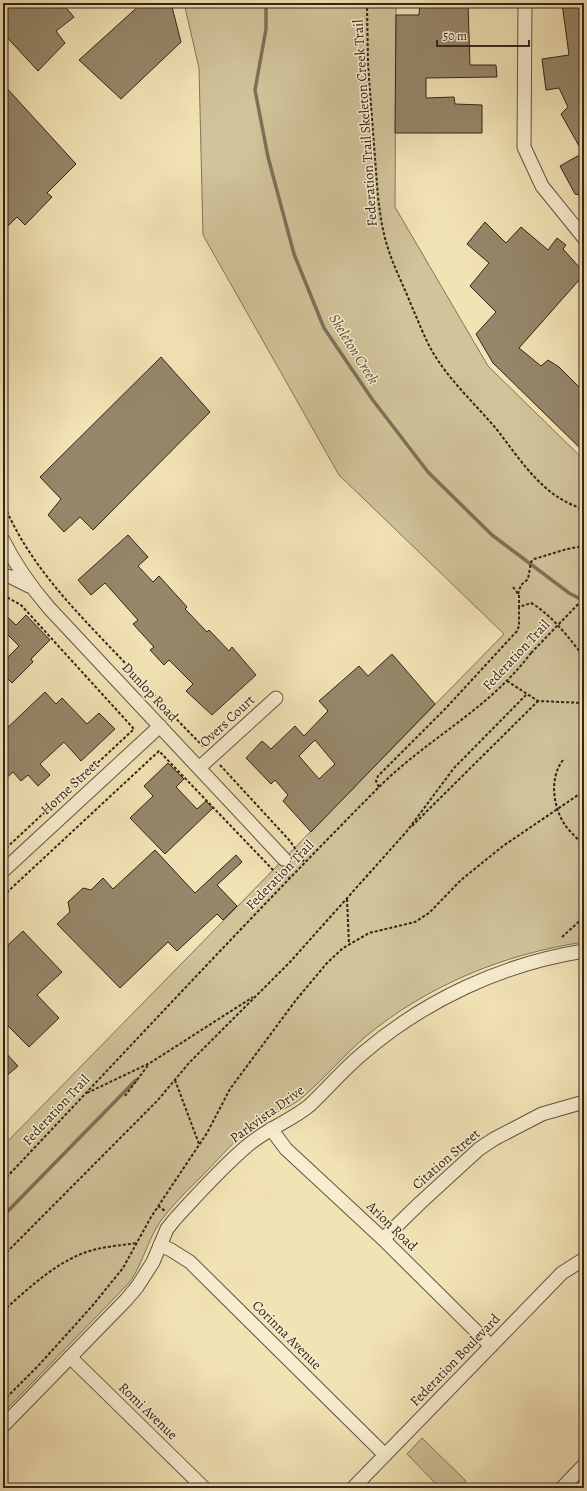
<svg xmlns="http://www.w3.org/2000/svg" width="587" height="1491" viewBox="0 0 587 1491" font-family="Alegreya,serif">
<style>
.green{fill:#d1c39a;stroke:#82745a}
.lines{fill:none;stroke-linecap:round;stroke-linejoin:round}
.stream{stroke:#7e7057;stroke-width:3.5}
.building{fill:#96876a;stroke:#322419;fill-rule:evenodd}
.street-casing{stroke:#625440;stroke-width:15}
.path{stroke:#322419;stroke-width:2;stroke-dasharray:3 2;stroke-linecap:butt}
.street{stroke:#f7edcf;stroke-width:13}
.path-bridge{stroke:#322419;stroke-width:2;stroke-dasharray:3 2;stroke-linecap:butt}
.labels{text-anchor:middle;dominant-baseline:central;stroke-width:3;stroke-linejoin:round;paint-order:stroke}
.street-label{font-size:14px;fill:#322419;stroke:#f7edcf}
.water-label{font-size:15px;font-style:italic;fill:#5e503d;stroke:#f7edcf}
</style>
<rect width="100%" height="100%" fill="#f2e3b5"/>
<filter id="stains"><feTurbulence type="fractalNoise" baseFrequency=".005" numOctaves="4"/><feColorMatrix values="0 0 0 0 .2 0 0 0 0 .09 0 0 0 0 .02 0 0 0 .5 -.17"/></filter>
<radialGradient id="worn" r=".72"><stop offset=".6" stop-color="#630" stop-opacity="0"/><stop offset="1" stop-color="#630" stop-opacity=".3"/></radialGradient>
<g class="green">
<path d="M184,3H396L395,207L488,366L584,460V942C504,954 428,985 365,1037C344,1055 326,1077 304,1096C290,1109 271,1113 255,1124C237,1138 221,1156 205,1173C192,1186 178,1199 166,1214C148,1235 145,1261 129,1283L3,1413V1146L504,634L339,475L203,235L199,68Z"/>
<path d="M422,1438L466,1481L458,1488H440L407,1454Z"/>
</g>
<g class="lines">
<g class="stream">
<path d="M266,3V29L255,90L268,157L294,254L324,328L372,399L428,472L492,535L569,593L584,601"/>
<path d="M3,1216L136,1080"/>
</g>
</g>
<g class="building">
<path d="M3,3H62L74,17L56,31L65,43L38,71L3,33Z"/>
<path d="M142,3H171L181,42L121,99L79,60Z"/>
<path d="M420,3H468L470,65H496L497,77L426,78V98L454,97L455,104L482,105V133H395L396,15H419Z"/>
<path d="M562,3H584V196L575,194L560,166L583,153L561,114L568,107L559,88L546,90L542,59L569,55Z"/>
<path d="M3,84L76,164L47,193L52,197L25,225L17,217L3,231Z"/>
<path d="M485,222L506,243L521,227L548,250L557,238L566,245L563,249L580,268V279L519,348L541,366L548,360L559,367L584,392V452L493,363L476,334L496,312L470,286L489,263L467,244Z"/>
<path d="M161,357L210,412L93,530L80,517L64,532L48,515L61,499L40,477Z"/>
<path d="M128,535L148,557L138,566L153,582L159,576L187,607L185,609L207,632L209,630L229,651L232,647L256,675L212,715L186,691L193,684L169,660L164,665L150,650L154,647L133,624L138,620L105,583L91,595L78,580Z"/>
<path d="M3,613L16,625L26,615L50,640L31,659L33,662L12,683L3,674V662L19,646L3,630Z"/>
<path d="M392,654L435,704L311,832L283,801L288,795L275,780L271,784L246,758L262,741L271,749L295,726L304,736L328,711L319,701L359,666L368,676ZM315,740L335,764L319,779L299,756Z"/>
<path d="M45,692L56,704L62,698L87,724L99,713L115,729L81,761L64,742L40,764L50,775L38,786L28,775L21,781L13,772L3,781V732Z"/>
<path d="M168,763L184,779L176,787L197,809L206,801L213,808L165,854L130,818L153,796L144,786Z"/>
<path d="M155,850L195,893L236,855L242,862L217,885L237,906L223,920L217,914L177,951L168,942L120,988L57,924L70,912L68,902L83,888L91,890L103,878L113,889Z"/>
<path d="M23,931L62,972L37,995L59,1018L29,1047L3,1021V940L8,945Z"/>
<path d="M3,1050L18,1066L3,1079Z"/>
</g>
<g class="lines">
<g class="street-casing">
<g id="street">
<path d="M525,3L524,147L542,186L584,238"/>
<path d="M3,540C16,566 31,587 50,609L284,859"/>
<path d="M3,575L11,577L29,586"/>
<path d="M200,767L276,698"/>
<path d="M3,871L160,726"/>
<path d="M271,1129L286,1149L383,1239L491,1346"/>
<path d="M383,1239L420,1203L479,1149L494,1139L542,1114L584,1102"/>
<path d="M160,1245L171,1250L190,1262L385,1455"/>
<path d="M70,1357L204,1488"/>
<path d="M3,1426L126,1300L137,1287L153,1262L167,1229L175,1219C198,1194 221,1168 247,1146C266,1129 291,1121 310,1105C328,1088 343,1070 362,1054C425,1000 502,964 584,951"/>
<path d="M353,1488L562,1273L584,1259"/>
<path d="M562,1488L584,1465"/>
</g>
</g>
<g class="path">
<path d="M367,3L368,65L378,197C380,213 382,229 387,245C393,266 404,286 412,307C420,325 427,345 439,362C456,387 479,408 498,431C522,462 544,498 584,509"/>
<path d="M3,502C29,567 80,615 127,665C152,692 177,721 204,747"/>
<path d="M579,508L584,518"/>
<path d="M513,587L519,595V607"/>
<path d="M518,594L521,585L528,579L531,562L534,559L567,549L584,546"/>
<path d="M3,595L21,605L134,729L3,851"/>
<path d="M507,681L538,701L584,703"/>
<path d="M563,760C549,778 553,807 565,825C569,831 579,840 584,846"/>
<path d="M220,765L290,841L305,863"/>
<path d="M379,787L376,781L378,776L446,708L517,631L519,626V607L531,603C551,614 570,639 584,657"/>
<path d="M412,826L538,701"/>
<path d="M3,896L159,751L275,872L290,878"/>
<path d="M347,899L349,944"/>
<path d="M562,937L584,917"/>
<path d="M175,1080L199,1144"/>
<path d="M87,1093L150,1063L253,997"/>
<path d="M125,1096L149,1064"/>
<path d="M3,1181C128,1049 251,916 379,787C428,738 488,710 531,653"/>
<path d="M158,1206L165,1211"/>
<path d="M3,1256L158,1100L189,1063L290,962L407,831L454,768L526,695"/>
<path d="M3,1311C30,1287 61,1257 97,1249C110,1246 124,1245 137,1243"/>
<path d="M3,1401L38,1366L67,1334L93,1305L123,1268L151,1217L207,1133L230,1089L296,1000L327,963L343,948L369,933L415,922L429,913L461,880L503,846L584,791"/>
</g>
<use href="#street" class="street"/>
<path class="path-bridge" d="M531,653L584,598"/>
</g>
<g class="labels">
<g class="street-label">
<text transform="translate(365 123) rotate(-94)">Federation Trail Skeleton Creek Trail</text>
<text transform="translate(516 655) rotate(-47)">Federation Trail</text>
<text transform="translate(150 692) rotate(47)">Dunlop Road</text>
<text transform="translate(227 721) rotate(-43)">Overs Court</text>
<text transform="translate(70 787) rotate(-43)">Horne Street</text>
<text transform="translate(280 875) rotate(-46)">Federation Trail</text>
<text transform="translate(56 1110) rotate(-47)">Federation Trail</text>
<text transform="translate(267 1114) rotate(-36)">Parkvista Drive</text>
<text transform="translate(446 1159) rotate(-41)">Citation Street</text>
<text transform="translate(392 1226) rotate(44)">Arion Road</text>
<text transform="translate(287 1335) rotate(45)">Corinna Avenue</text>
<text transform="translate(455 1360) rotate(-46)">Federation Boulevard</text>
<text transform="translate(148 1411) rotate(44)">Romi Avenue</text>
</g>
<g class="water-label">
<text transform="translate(354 349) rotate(58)">Skeleton Creek</text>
</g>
</g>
<rect width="587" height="1491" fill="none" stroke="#f2e3b5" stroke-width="16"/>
<rect x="4" y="4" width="579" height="1483" fill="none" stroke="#322419" stroke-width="2"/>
<rect x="8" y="8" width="571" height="1475" fill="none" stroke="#322419"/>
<path d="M437 40v6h92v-6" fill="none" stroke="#322419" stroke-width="2"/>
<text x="443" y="40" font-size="12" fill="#322419" stroke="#f7edcf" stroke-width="3" paint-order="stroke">50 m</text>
<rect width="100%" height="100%" filter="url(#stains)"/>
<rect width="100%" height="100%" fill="url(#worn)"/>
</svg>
